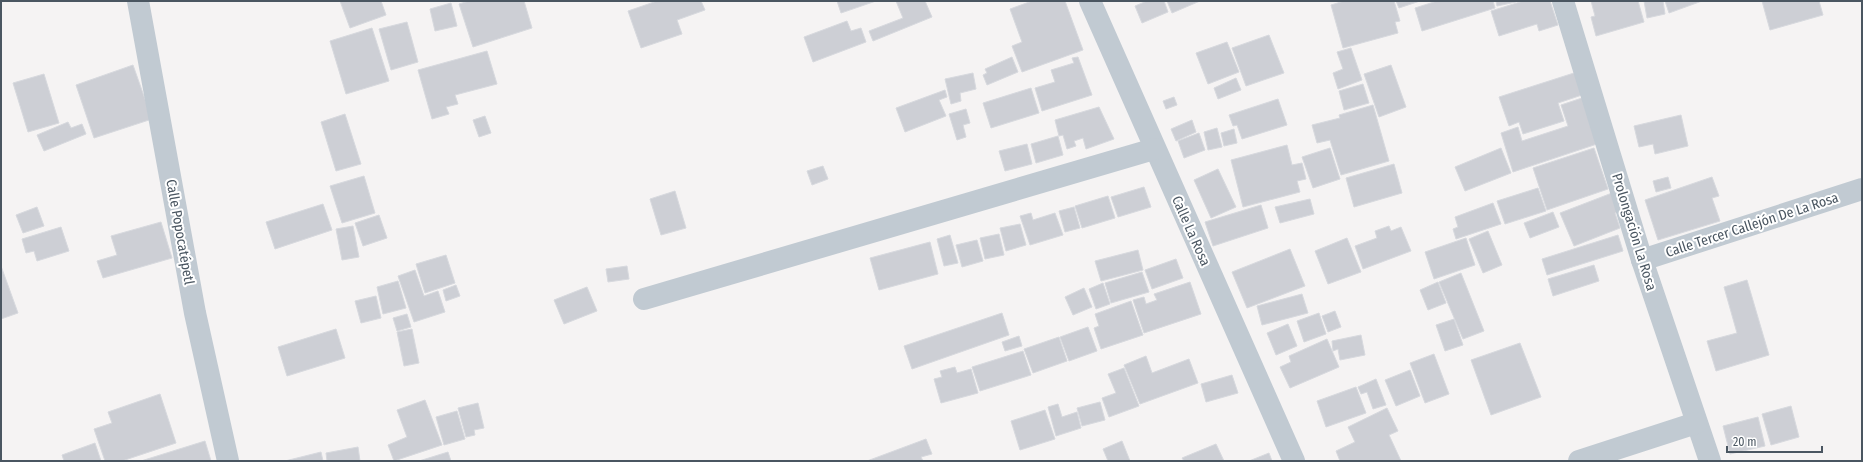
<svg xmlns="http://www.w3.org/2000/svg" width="1863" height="462" viewBox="0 0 1863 462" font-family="'Fira Sans Condensed',sans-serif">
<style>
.building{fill:#cdcfd5;stroke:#d7d9de}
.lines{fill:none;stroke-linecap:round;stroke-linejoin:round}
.minor{stroke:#c1cad2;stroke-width:22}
.labels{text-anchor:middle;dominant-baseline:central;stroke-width:4;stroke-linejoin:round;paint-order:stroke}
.street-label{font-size:14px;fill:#4a5661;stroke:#fff}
</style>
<rect width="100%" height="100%" fill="#f5f3f3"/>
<g class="building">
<path d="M340,1H381L386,15L350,28Z"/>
<path d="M469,1H524L532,28L473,47L459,4Z"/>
<path d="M657,1H701L705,10L677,20L682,34L641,48L628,11Z"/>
<path d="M837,1H876L841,13Z"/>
<path d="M896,1H925L932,17L873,41L869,31L903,18Z"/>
<path d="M1032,1H1065L1083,50L1022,72L1012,46L1022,42L1010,9Z"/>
<path d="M1147,1H1164L1168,12L1142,23L1135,6Z"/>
<path d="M1167,1H1200L1172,13Z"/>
<path d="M1344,1H1394L1400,21L1395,22L1398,33L1343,48L1331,5Z"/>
<path d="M1396,1H1420L1399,8Z"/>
<path d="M1437,1H1493L1495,8L1422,31L1415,8Z"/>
<path d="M1496,1H1515L1516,2L1497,6Z"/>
<path d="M1523,1H1550L1558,25L1539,31L1537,24L1499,36L1491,11Z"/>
<path d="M1591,1H1638L1644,22L1596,36L1591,17L1595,16Z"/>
<path d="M1644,1H1663L1665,14L1647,18Z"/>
<path d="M1665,1H1702L1669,13Z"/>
<path d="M1762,1H1819L1823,15L1770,30Z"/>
<path d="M451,3L457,26L435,31L430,9Z"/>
<path d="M847,21L851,31L861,28L866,42L813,62L804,37Z"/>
<path d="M407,22L418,62L391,70L379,29Z"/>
<path d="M372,28L389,81L346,94L330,41Z"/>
<path d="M1269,35L1284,73L1246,86L1232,48Z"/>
<path d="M1227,42L1239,72L1208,84L1196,53Z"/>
<path d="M1351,48L1362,80L1338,89L1333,73L1343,69L1337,52Z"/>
<path d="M487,51L497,84L455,95L458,104L446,107L449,114L432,119L418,70Z"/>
<path d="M1012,57L1018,72L987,85L983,75L987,73L985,69Z"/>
<path d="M1078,57L1092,95L1042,111L1035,88L1055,82L1051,70L1074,63L1072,58Z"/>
<path d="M133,65L152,119L94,138L76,85Z"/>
<path d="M1391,65L1406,107L1379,117L1364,74Z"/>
<path d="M1577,72L1585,94L1558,103L1564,121L1523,134L1519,122L1509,126L1499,97Z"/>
<path d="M973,73L976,89L960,93L961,101L951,104L945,79Z"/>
<path d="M44,74L59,123L28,132L13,83Z"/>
<path d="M1236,78L1241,90L1218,99L1214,88Z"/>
<path d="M1363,84L1369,103L1344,110L1339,91Z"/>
<path d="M1031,88L1039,113L991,128L983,103Z"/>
<path d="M945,90L947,97L939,100L946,116L905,132L896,108Z"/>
<path d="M1174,97L1177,105L1166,109L1163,101Z"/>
<path d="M1585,97L1600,143L1513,172L1501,133L1518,127L1522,141L1568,126L1561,105Z"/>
<path d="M1278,99L1287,125L1242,139L1237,125L1233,126L1229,115Z"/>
<path d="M1373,105L1389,161L1341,175L1330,140L1317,143L1312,125L1340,118L1339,115Z"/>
<path d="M1099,107L1114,139L1086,149L1083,138L1074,141L1076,146L1067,149L1063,135L1059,136L1055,120Z"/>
<path d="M966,109L970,123L963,125L966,137L957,140L949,114Z"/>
<path d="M345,114L361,164L336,171L321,122Z"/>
<path d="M1681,115L1688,146L1655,154L1653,144L1639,147L1634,126Z"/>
<path d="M485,116L491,133L479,137L473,120Z"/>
<path d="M1192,120L1196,132L1176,141L1171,129Z"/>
<path d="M68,122L71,128L82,124L86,134L44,151L37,135Z"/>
<path d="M1217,128L1222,147L1208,150L1204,132Z"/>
<path d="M1234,129L1237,143L1224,146L1221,133Z"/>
<path d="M1199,133L1205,150L1184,158L1178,141Z"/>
<path d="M1058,136L1063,155L1036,163L1031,144Z"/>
<path d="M1027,144L1032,164L1005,171L999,151Z"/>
<path d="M1287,145L1292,165L1302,163L1306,179L1297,181L1300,192L1243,207L1231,160Z"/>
<path d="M1330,148L1340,179L1313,188L1302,157Z"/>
<path d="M1501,148L1511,173L1465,191L1455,167Z"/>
<path d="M1594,148L1608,189L1547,210L1533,168Z"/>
<path d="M1394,164L1402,193L1354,207L1346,178Z"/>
<path d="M823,166L828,179L812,185L807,171Z"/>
<path d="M1218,169L1236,207L1211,218L1194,180Z"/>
<path d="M364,176L375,213L342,223L330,186Z"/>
<path d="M1668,177L1671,188L1656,192L1653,181Z"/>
<path d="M1712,177L1719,196L1712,198L1720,221L1658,240L1645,200Z"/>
<path d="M1144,187L1151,207L1118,217L1111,197Z"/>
<path d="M1538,188L1546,211L1505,224L1497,201Z"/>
<path d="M675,191L686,228L661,235L650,199Z"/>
<path d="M1612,193L1619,211L1615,213L1620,228L1574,246L1560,213Z"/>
<path d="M1108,196L1115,218L1082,228L1075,206Z"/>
<path d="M1310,199L1314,214L1280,223L1275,207Z"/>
<path d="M1493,203L1501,224L1456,239L1453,229L1458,227L1455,217Z"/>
<path d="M323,204L332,230L275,249L266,222Z"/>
<path d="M1261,205L1268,228L1213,246L1205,222Z"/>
<path d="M37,207L44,226L23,233L16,215Z"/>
<path d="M1074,207L1080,228L1065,232L1059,211Z"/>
<path d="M1553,212L1559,227L1530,238L1524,223Z"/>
<path d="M1031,213L1033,220L1055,213L1063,235L1030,245L1020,216Z"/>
<path d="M379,215L387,238L363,246L355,223Z"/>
<path d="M161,222L172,258L103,278L97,261L117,255L111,236Z"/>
<path d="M1020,224L1026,245L1006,251L1000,228Z"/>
<path d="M353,226L359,257L342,260L336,229Z"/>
<path d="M1389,226L1391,231L1401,227L1411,251L1363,269L1355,246L1377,238L1375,231Z"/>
<path d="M61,227L69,251L37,261L34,251L26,253L22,239Z"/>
<path d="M1488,231L1502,265L1483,273L1469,239Z"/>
<path d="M999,234L1004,255L985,259L980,238Z"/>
<path d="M950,235L958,263L944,266L937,239Z"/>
<path d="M1618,235L1623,251L1547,275L1542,259Z"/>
<path d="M1347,238L1361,272L1328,284L1315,251Z"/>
<path d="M1466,238L1475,265L1434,279L1425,252Z"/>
<path d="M977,240L983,261L962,267L956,245Z"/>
<path d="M930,242L938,274L879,290L870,258Z"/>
<path d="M1290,249L1305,286L1247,308L1232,272Z"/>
<path d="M1138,250L1143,270L1101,281L1095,261Z"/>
<path d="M446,255L455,283L425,293L416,264Z"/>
<path d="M1176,259L1183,278L1152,289L1145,270Z"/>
<path d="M1594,265L1599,281L1553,296L1548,279Z"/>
<path d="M1,266L18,313L1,319Z"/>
<path d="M627,266L629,279L608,282L606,269Z"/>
<path d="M415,270L424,296L438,291L445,312L414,322L398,276Z"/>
<path d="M1142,272L1149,292L1111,303L1105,283Z"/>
<path d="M1461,273L1484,331L1463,339L1439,282Z"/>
<path d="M1747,280L1769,355L1716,371L1707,341L1737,333L1724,287Z"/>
<path d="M398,281L406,308L383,314L377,287Z"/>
<path d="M1190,282L1201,314L1144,333L1133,300L1144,297L1146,304L1157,300L1154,294Z"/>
<path d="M1438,282L1446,303L1428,310L1420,290Z"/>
<path d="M1103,283L1110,304L1096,309L1089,289Z"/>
<path d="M456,285L460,296L446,301L443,290Z"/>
<path d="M587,287L597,311L564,324L554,300Z"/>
<path d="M1084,288L1092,307L1073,315L1065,297Z"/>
<path d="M1302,294L1308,313L1262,325L1257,306Z"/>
<path d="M376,296L381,318L361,323L355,301Z"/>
<path d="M1131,301L1143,335L1101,349L1094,328L1099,326L1095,314Z"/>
<path d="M1335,311L1341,327L1328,332L1322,316Z"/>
<path d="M1002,313L1009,335L912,369L904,346Z"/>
<path d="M1319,313L1326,334L1304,342L1297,321Z"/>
<path d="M407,314L411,327L397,331L393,318Z"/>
<path d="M1454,319L1463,345L1445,351L1436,325Z"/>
<path d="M1288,324L1297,346L1276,355L1267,333Z"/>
<path d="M1088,327L1097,351L1069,361L1060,337Z"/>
<path d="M336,329L345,358L287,376L278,347Z"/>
<path d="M412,329L419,363L404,366L397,332Z"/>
<path d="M1361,335L1365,355L1340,360L1338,349L1333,351L1332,341Z"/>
<path d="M1019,336L1022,346L1005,351L1002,342Z"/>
<path d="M1059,337L1067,361L1033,373L1024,349Z"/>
<path d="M1327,339L1339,367L1290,388L1280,367L1291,362L1289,356Z"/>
<path d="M1520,343L1541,397L1491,415L1471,360Z"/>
<path d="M1023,351L1031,375L980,391L972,367Z"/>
<path d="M1434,354L1449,394L1425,403L1410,363Z"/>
<path d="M1146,356L1152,373L1189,359L1198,383L1140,404L1124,365Z"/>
<path d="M955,367L957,373L971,369L978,393L941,403L934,379L942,377L940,371Z"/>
<path d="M1124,368L1139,406L1109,417L1102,398L1116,393L1108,374Z"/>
<path d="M1410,370L1420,396L1396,406L1385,380Z"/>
<path d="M1232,375L1238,393L1206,402L1201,384Z"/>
<path d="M1376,379L1386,405L1373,409L1367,392L1361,394L1358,387Z"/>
<path d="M1356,387L1366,413L1326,427L1317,401Z"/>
<path d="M160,394L176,443L122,461H105L94,429L112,423L108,412Z"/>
<path d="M425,400L442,445L394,461L388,445L407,437L397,410Z"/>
<path d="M1100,402L1105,420L1082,426L1077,408Z"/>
<path d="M478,403L484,428L474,430L475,435L466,437L458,408Z"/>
<path d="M1058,404L1062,417L1077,412L1081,428L1056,436L1048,407Z"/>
<path d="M1791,406L1799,437L1771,445L1762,414Z"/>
<path d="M1387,408L1398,431L1389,435L1401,461H1340L1336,451L1355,442L1348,427Z"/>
<path d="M1045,410L1055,439L1020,450L1011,421Z"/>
<path d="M457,411L465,439L444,445L436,417Z"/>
<path d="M1758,417L1765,446L1730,454L1723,426Z"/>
<path d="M926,439L932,454L921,457L923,461H867Z"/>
<path d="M205,441L211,461H141Z"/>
<path d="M1122,441L1130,461H1108L1103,449Z"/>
<path d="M95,443L101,461H64L62,455Z"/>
<path d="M1216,444L1224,461H1184L1182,458Z"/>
<path d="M358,447L360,461H327L326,453Z"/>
<path d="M321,452L323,461H285Z"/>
<path d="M448,452L451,461H419Z"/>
<path d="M1269,453L1272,461H1249Z"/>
</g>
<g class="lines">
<g class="minor">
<path d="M138,1L195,313L228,461"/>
<path d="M1090,1L1294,461"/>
<path d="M1563,1L1642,260L1710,461"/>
<path d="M1642,260L1862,189"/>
<path d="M644,299L1154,149"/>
<path d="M1579,461L1696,423"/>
</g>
</g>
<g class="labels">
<g class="street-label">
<text transform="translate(1752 225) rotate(-18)">Calle Tercer Callejón De La Rosa</text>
<text transform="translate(1191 231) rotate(66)">Calle La Rosa</text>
<text transform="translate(180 232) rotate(80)">Calle Popocatépetl</text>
<text transform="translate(1634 232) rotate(73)">Prolongación La Rosa</text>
</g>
</g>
<rect width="1863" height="462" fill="none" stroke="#4a5661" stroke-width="4"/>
<path d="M1727 446v6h95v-6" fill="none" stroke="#4a5661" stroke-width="2"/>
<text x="1733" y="446" font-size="12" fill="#4a5661" stroke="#ffffff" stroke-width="3" paint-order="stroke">20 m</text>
</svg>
